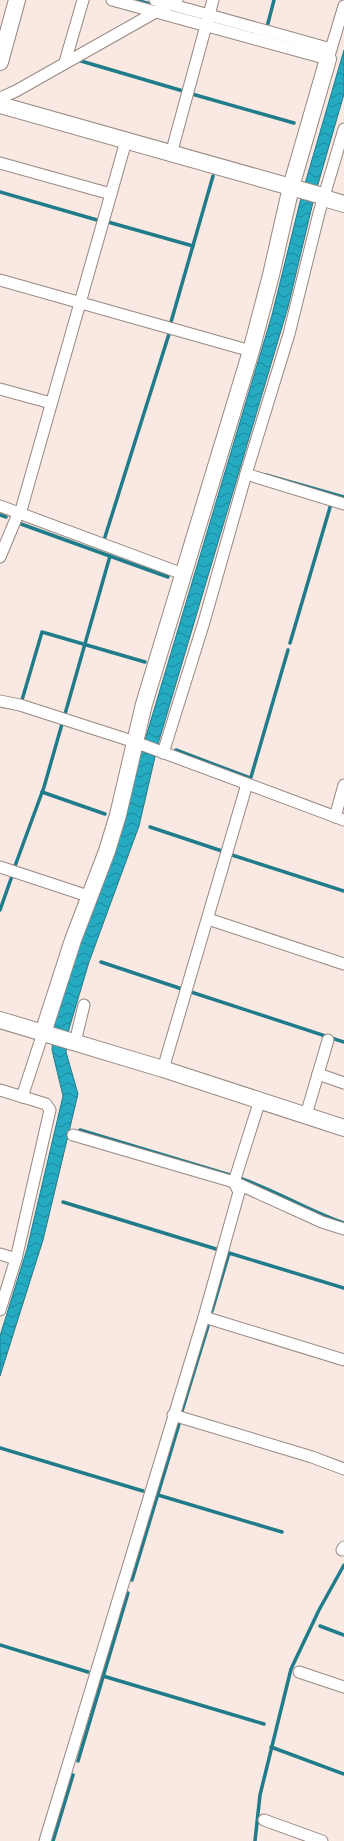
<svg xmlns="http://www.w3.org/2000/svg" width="344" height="1841" viewBox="0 0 344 1841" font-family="'Space Grotesk',sans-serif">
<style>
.water{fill:url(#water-waves);stroke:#207c8b}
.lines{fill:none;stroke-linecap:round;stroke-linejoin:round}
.stream{stroke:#207c8b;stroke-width:3.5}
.street-casing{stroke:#978882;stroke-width:13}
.secondary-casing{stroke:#978882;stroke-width:18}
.street{stroke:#fff;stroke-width:11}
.secondary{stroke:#fff;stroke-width:16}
</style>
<defs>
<pattern id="water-waves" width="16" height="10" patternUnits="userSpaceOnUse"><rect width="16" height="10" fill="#24aac1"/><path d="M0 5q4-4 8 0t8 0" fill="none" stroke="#1e899b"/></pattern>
</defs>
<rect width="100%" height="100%" fill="#f9e9e2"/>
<path class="water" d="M344,50V94L314,198L288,307L158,744L139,826L89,962L69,1029L66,1052L78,1094L43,1240L0,1376V1336L27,1249L63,1096L52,1050L54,1023L81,938L126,817L141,749L145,740L272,315L302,194Z"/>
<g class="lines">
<g class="stream">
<path d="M136,0L154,5"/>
<path d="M267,27L274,0"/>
<path d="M81,61L183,91"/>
<path d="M192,94L294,123"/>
<path d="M0,192L97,220"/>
<path d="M108,222L193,246"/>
<path d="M171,322L213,176"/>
<path d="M266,475L344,497"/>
<path d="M0,515L6,517"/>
<path d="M21,524L168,577"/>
<path d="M104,540L169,334"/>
<path d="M290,643L331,504"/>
<path d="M22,700L42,632L145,662"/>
<path d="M65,714L110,556"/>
<path d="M176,750L250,778L251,777L288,650"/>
<path d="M42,792L105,814"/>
<path d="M150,827L222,851"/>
<path d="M232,855L344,891"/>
<path d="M15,866L44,787L62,724"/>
<path d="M0,910L12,876"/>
<path d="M101,962L182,989"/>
<path d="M191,992L344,1042"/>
<path d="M80,1130L230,1175"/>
<path d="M242,1179C277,1191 309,1211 344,1223"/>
<path d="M63,1202L216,1249"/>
<path d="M212,1311L229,1253L344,1288"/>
<path d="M182,1411L208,1326"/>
<path d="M0,1448L143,1491"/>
<path d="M158,1495L282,1532"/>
<path d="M132,1580L179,1424"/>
<path d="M320,1626L344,1635"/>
<path d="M0,1645L88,1672"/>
<path d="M103,1676L264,1724"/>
<path d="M271,1747L344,1774"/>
<path d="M78,1761L128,1593"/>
<path d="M53,1841L73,1775"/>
<path d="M255,1841L260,1795L291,1669L319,1610L344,1565"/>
</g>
<g class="street-casing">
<g id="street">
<path d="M112,0L328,59L344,6"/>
<path d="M155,0L331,49"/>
<path d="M65,62L83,0"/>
<path d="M0,98L16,91L177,0"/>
<path d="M171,154L213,0"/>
<path d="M0,163L111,194"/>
<path d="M0,280L251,351"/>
<path d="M0,389L51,403"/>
<path d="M246,474L344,504"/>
<path d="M0,506L183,574"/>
<path d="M20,514L126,141"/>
<path d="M0,557L18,514"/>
<path d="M0,701L20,705L135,742L344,820"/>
<path d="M163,753L204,622L246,474L289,334L319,213L344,129"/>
<path d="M335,817L344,785"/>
<path d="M0,867L88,896"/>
<path d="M208,919L344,964"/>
<path d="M75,1042L84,1005"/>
<path d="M163,1069L247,784"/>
<path d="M318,1074L344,1083"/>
<path d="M0,1090L46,1104L50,1110L16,1259L0,1310"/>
<path d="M22,1097L43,1033"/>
<path d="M306,1115L328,1040"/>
<path d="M73,1135L234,1182L322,1222L344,1229"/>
<path d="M0,1254L16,1259"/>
<path d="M204,1317L344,1360"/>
<path d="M173,1415L312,1457L344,1469"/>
<path d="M342,1550L344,1547"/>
<path d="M299,1672L344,1687"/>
<path d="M264,1820L322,1841"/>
<path d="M45,1841L204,1317L239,1192L234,1182L260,1100"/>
</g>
</g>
<g class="secondary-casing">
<g id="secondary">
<path d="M0,62L17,0"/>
<path d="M0,105L319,195L324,198L344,204"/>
<path d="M0,1020L163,1069L344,1128"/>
<path d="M43,1033L73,940L107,851L118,815L144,704L251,351L271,275L291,187L328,59"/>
</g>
</g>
<use href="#street" class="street"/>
<use href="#secondary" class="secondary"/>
</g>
</svg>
